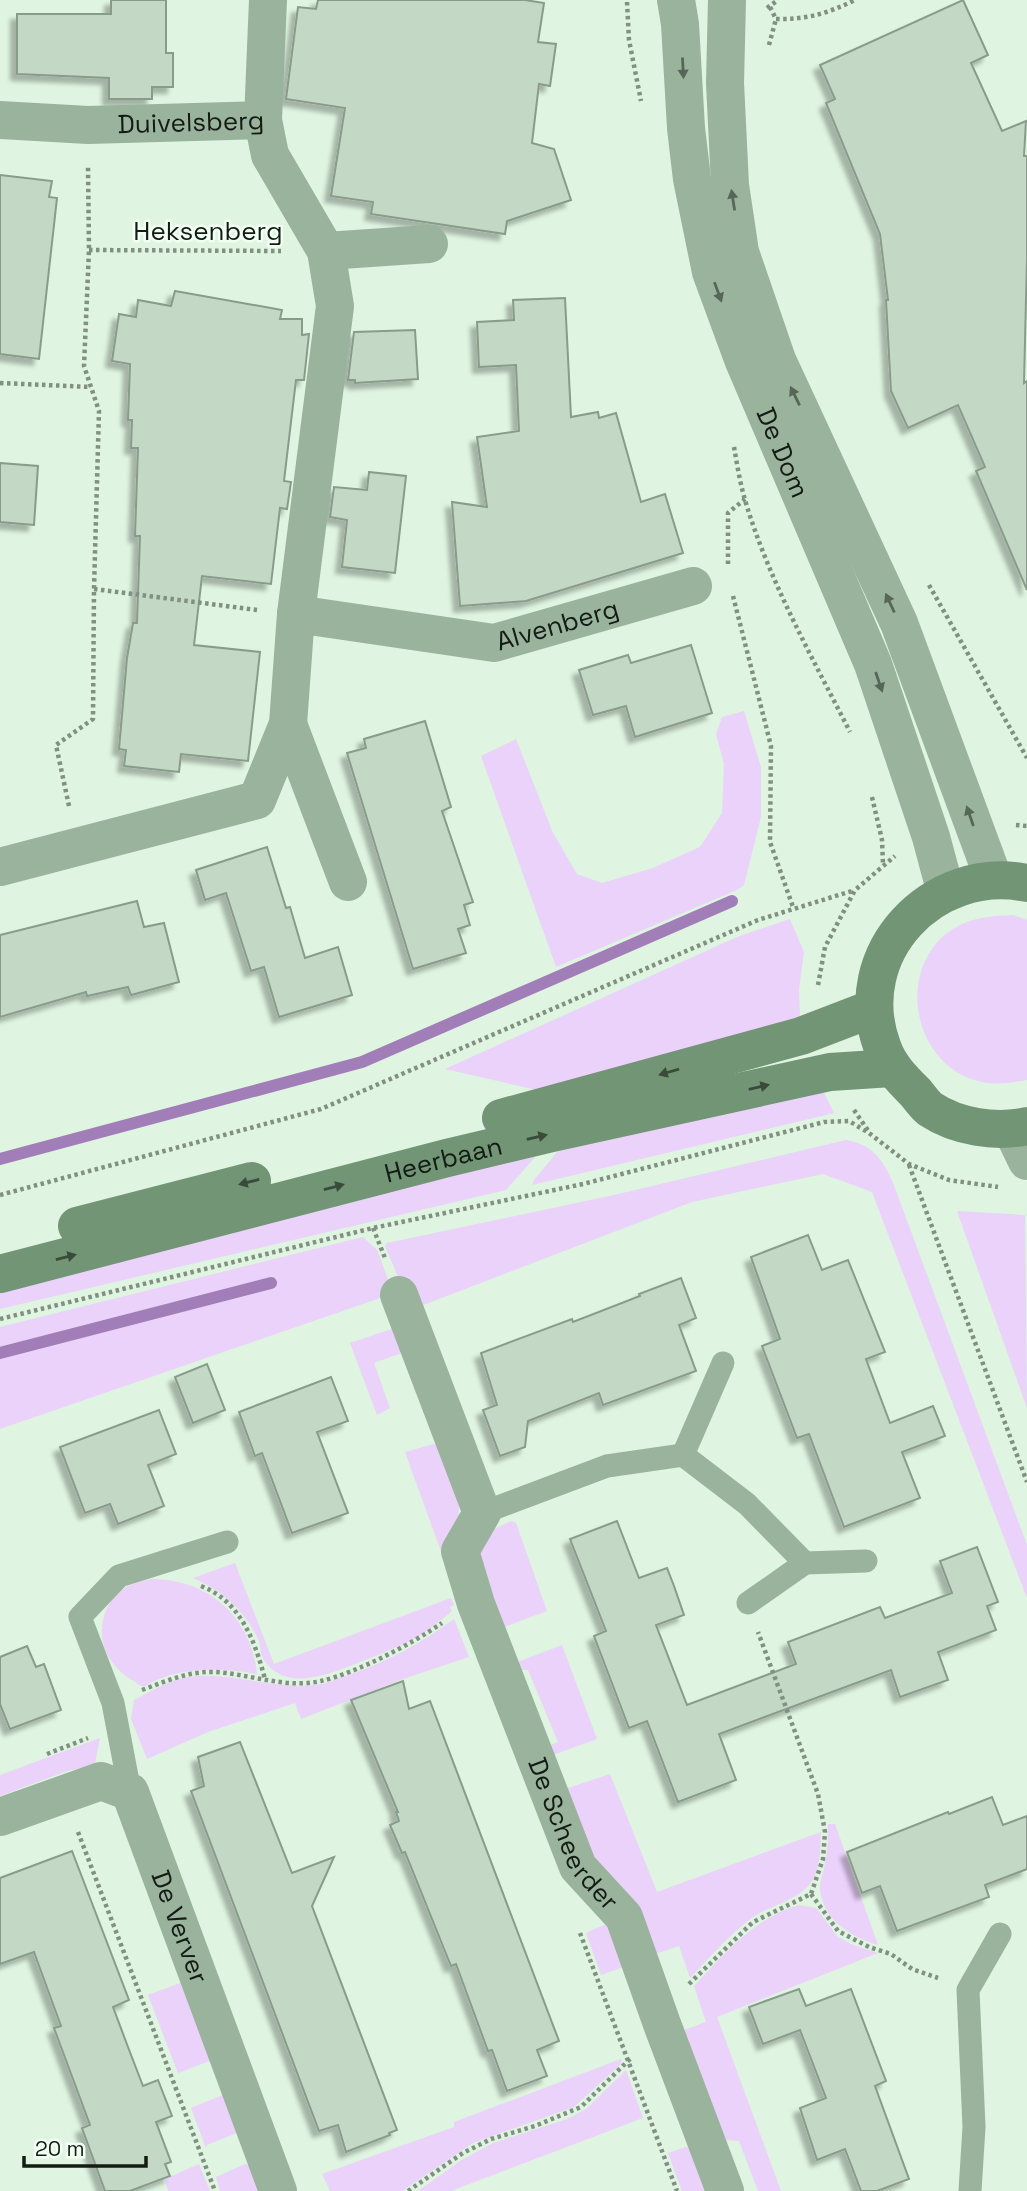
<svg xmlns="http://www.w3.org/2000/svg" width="1027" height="2191" viewBox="0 0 1027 2191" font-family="'Space Grotesk',sans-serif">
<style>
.green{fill:#ead2fa}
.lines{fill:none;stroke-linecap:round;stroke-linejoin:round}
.stream{stroke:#a17eb7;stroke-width:12}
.building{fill:#c4d8c6;stroke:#899c8b;stroke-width:2;filter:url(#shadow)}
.path{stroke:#819082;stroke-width:4.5;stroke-dasharray:3.5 3.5;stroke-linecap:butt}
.service{stroke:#9ab39c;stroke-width:23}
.minor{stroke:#9ab39c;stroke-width:38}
.tertiary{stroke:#9ab39c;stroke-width:38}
.secondary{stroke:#719575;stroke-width:38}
.oneway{fill:#566758}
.oneway2{fill:#394c3b}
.labels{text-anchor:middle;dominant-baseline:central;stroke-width:5;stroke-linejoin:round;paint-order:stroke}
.street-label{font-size:26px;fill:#131b14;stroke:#f2fff3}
</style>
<defs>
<filter id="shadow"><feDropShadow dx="-6" dy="6" stdDeviation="2" flood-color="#0004"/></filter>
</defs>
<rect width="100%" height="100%" fill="#dff4e1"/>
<g class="green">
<path d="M744,711L761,767V817L744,885L737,890L556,967L481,756L516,739L553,833L577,874L602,883L653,868L700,847L722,813L724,764L716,734L722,717Z"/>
<path d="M1013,915L1027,920V1080C1009,1083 992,1086 974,1080C907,1058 896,957 960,925C977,917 994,916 1013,915Z"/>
<path d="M790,919L804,952L799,989L800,1019L550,1093L445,1069L737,937Z"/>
<path d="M821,1087L834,1113L532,1185L534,1180L558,1151Z"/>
<path d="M846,1140C875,1145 885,1163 895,1188L1027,1545V1598L872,1192L823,1174L692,1202L418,1307L402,1286L385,1246L387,1243L614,1195Z"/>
<path d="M537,1155L506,1190L0,1309V1285Z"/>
<path d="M957,1211L1025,1215L1027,1408Z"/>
<path d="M363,1237L377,1250L392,1290L386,1296L0,1429V1327Z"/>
<path d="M397,1327L402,1353L374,1363L390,1408L377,1415L350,1343Z"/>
<path d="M434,1444L442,1445L460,1498L458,1519L446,1565L405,1452Z"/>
<path d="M511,1521L516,1523L547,1611L501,1628L477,1548L488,1532Z"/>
<path d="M235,1563L274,1664L451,1598L454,1605L450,1607L452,1611C441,1620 429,1630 417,1637C402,1646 384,1652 368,1659C338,1670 288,1696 264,1660C260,1654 261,1646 258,1639C245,1611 222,1590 193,1578Z"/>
<path d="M151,1579C209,1579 251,1617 257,1674C217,1667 179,1666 143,1687C130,1679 118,1672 110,1659C97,1639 100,1611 117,1594C125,1585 139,1582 151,1579Z"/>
<path d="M454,1619L469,1657L403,1679L301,1719L295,1703L208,1732L147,1759L131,1719L134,1700C150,1692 166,1682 183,1678C229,1669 275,1692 321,1684C329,1683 338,1678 346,1676C387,1662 420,1644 454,1619Z"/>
<path d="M562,1645L597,1739L550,1756V1745L558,1742L528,1670H517L515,1663Z"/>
<path d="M100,1738L94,1768L70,1770L0,1796V1775Z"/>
<path d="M610,1774L657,1892L821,1832C820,1848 821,1870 810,1884C796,1901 771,1905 753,1917C730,1934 710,1957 690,1978L679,1946L655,1954L598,1868L562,1790Z"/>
<path d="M828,1824H835L878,1945C852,1937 824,1921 820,1890C819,1881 824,1872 825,1863C828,1850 828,1837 828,1824Z"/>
<path d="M799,1905L816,1908L838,1937L853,1945L878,1953L717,2017L781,2191H758L739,2141L725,2140L684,2030L706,2022L694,1986C725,1953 754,1918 799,1905Z"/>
<path d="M608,1923L629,1965L601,1975L586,1933Z"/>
<path d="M183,1982L212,2060L178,2073L148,1995Z"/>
<path d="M621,2059L622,2063L574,2107L473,2143L402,2191H330L322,2174L454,2127V2122Z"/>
<path d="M626,2070L643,2118L451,2191H418L460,2161L493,2143L567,2119L586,2109Z"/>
<path d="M225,2094L237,2133L207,2145L206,2148L191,2108Z"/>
<path d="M695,2144L714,2191H682L668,2153Z"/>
<path d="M199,2164L210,2191H168L165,2179Z"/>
<path d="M245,2164L252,2165L262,2191H220L216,2177Z"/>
</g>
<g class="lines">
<g class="stream">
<path d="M0,1159L362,1062L732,901"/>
<path d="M0,1353L271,1283"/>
</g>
</g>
<g class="building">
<path d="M111,0H166V53H173V87H152V99H109V78L17,74V14H111Z"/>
<path d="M318,0H525L544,3L538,42L556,44L550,86L539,84L532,143L554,149L571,200L507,221L505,234L371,214L373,202L331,196L345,108L286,99L298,7L316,9Z"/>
<path d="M963,0L988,55L971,63L1002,131L1026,121L1024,156H1027V258L1024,383L1027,381V590L976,471L985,467L958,405L908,428L891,391L886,300H888L880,234L826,103L835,99L820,65Z"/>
<path d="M0,175L52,181L49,197L57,198L39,359L0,354Z"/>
<path d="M175,291L282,310L280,319H302V335L309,334L304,380H296L284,481L291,482L287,509L280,508L271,584L202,576L194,645L260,652L248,761L181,754L179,772L124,766L126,750L119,749L127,658L133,623H137L140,536H135L138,448H131L132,420H128L130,364L112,361L119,314L136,317L138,300L171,306Z"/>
<path d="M565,298L571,417L598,412L599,418L616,413L641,502L665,494L683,553L526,601L460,606L452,502L487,507L477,437L519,431L516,365L479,367L477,322L514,320L513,300Z"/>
<path d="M415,330L418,379L355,383V380H348L354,332Z"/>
<path d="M0,463L38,466L34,525L0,522Z"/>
<path d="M369,472L406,476L395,573L342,567L347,520L330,517L334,487L367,490Z"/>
<path d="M691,645L712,713L635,737L626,706L593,715L579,670L628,655L631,663Z"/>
<path d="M425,721L451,807L442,811L473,902L464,905L470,925L458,929L466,953L413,969L347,753L366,748L364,739Z"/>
<path d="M267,847L286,908L290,907L305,958L338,947L352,995L279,1017L264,967L251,971L226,893L205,900L196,870Z"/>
<path d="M137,901L144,927L164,923L179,982L131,995L128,987L87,996L86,992L0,1017V935Z"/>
<path d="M808,1235L822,1270L848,1260L885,1352L866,1359L890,1423L933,1406L945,1436L902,1452L920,1498L844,1527L809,1434L797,1438L762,1346L780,1339L751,1257Z"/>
<path d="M681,1278L696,1318L679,1325L696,1371L603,1405L599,1393L528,1421L525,1447L500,1456L483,1410L497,1405L481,1353L572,1319L573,1322L640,1296L639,1294Z"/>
<path d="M207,1364L225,1410L193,1423L175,1377Z"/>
<path d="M331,1377L348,1421L317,1432L348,1513L292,1533L262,1453L255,1456L239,1412Z"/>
<path d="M159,1410L176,1454L148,1465L164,1506L118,1524L110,1504L85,1513L60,1447Z"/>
<path d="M617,1521L639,1578L667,1568L674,1586L684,1615L656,1625L687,1705L796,1664L788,1642L880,1607L885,1618L952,1593L940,1561L977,1547L998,1602L987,1606L996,1630L938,1652L948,1680L900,1697L891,1670L719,1734L736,1780L678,1802L647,1721L629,1728L594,1636L606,1631L570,1539Z"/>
<path d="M27,1646L36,1667L44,1664L61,1710L10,1729L0,1704V1657Z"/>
<path d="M403,1681L409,1709L430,1701L559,2041L537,2050L547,2076L507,2091L492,2050L488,2051L456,1964L451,1966L405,1852L402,1853L390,1825L399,1821L396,1812H398L351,1700Z"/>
<path d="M240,1742L292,1873L334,1857L312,1906L397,2130L389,2133L390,2135L346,2152L338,2125L319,2131L191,1791L204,1786L198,1757Z"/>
<path d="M992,1797L1003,1825L1027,1816V1869L985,1885L989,1897L897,1931L880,1886L862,1893L847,1852L948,1812L949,1814Z"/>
<path d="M72,1851L129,2000L113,2007L128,2047L143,2086L158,2080L172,2116L156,2122L171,2162L165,2164L170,2176L130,2191H105L82,2128L90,2125L54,2028L61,2026L34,1952L0,1964V1878Z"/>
<path d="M799,1989L806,2006L851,1989L886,2081L875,2086L909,2179L877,2191H861L845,2149L817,2160L800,2108L826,2098L800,2030L763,2044L749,2007Z"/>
</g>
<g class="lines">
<g class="path">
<path d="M627,2L629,40L641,101"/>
<path d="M770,7L776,19"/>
<path d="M767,8L778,0"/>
<path d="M776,19C805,20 829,13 855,0"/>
<path d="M769,45L776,19"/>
<path d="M89,250L281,251"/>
<path d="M0,383L91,387"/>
<path d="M734,447C737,464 740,483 745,500C769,581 812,657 850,732"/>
<path d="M728,564V513L745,499"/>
<path d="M929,585L1027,758"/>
<path d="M94,589L257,610"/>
<path d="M733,596L771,746L770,842L793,907"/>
<path d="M872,797L882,840L883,864"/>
<path d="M69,806L56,745L93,719L94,589L99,411L84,366L89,250L88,166"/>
<path d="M1016,825L1027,826"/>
<path d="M818,985L825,947L855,890L895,856"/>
<path d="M854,1110L869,1132"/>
<path d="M909,1165L1027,1482"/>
<path d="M0,1195L321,1109L758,920L855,890"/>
<path d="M373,1228L385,1258"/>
<path d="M0,1319L373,1228L583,1184L824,1122L849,1121L869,1133L909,1164L949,1180L998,1187"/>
<path d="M201,1586C241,1601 255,1642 265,1679"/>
<path d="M142,1690C166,1681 189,1671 215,1672C250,1674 286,1689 321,1681C356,1673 412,1644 442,1623"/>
<path d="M47,1754L88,1738"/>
<path d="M78,1832L215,2191"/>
<path d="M811,1894L838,1931L869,1947L891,1954L912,1969L938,1978"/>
<path d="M580,1933L677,2191"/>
<path d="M689,1984L753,1922L811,1894L823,1859L825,1832L818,1794L758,1632"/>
<path d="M408,2191L463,2153L491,2139L535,2126L581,2107L632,2057"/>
</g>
<g class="service">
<path d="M683,1455L723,1363"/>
<path d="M482,1513L607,1466L683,1455L747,1504L805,1563L866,1561"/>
<path d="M748,1603L805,1563"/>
<path d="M130,1792L113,1703L80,1617L119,1576L227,1542"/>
<path d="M970,2191L974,2127L968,1990L1000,1934"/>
</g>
<g class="minor">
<path id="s1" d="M0,120L88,125L263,120"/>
<path d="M326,251L429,244"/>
<path id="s2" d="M296,614L494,643L693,586"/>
<path d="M288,724L348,882"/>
<path d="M0,867L257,800L288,724L296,614L335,306L326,251L270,155L263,120L268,0"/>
<path id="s3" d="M399,1295L482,1513L460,1551L476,1604L578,1867L624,1917L662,2024L725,2191"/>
<path id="s4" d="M0,1817L101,1781L130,1792L278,2191"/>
</g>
<g class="tertiary">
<path id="s5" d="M676,0L680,24L686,128L692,179L711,272L743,359L873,664L931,837L946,893"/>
<path d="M727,0L725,83L730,185L740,252L777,360L899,623L994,880"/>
<path d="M1012,1130L1027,1161"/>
</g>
<g class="secondary">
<path d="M1027,883C933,864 848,953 882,1046C888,1065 902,1079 916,1093C920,1098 925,1105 930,1109C957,1127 996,1133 1027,1126"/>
<path d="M501,1118L801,1036L874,1008"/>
<path d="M77,1226L252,1181"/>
<path id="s6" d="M0,1274L447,1158L552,1133L830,1072L892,1068"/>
</g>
</g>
<defs><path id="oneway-solid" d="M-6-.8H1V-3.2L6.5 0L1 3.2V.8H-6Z" transform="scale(1.75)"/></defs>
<g class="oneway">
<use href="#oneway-solid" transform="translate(683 68) rotate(87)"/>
<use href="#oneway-solid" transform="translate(733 200) rotate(-99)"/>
<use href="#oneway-solid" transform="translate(718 292) rotate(70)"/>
<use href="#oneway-solid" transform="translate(795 396) rotate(-116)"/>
<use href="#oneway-solid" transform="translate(890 603) rotate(-115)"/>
<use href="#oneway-solid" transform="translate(879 682) rotate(71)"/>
<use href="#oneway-solid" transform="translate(970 816) rotate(-109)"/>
</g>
<g class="oneway2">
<use href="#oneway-solid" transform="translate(669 1072) rotate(164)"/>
<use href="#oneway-solid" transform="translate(759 1087) rotate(-13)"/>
<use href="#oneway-solid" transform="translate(537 1137) rotate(-13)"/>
<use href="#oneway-solid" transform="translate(249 1182) rotate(166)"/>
<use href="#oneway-solid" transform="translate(334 1187) rotate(-15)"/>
<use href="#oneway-solid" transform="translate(66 1257) rotate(-14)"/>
</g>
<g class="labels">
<g class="street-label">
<text stroke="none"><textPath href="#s1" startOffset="191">Duivelsberg</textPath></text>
<text x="208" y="231">Heksenberg</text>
<text stroke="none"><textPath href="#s5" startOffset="469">De Dom</textPath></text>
<text stroke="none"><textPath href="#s2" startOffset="266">Alvenberg</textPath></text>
<text stroke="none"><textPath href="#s6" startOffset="458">Heerbaan</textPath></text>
<text stroke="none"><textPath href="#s3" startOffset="583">De Scheerder</textPath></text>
<text stroke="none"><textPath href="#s4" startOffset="282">De Verver</textPath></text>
</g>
</g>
<path d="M24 2156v10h122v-10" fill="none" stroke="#131b14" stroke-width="3.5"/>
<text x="35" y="2156" font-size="21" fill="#131b14" stroke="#f2fff3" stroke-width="5" paint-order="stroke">20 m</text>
</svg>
